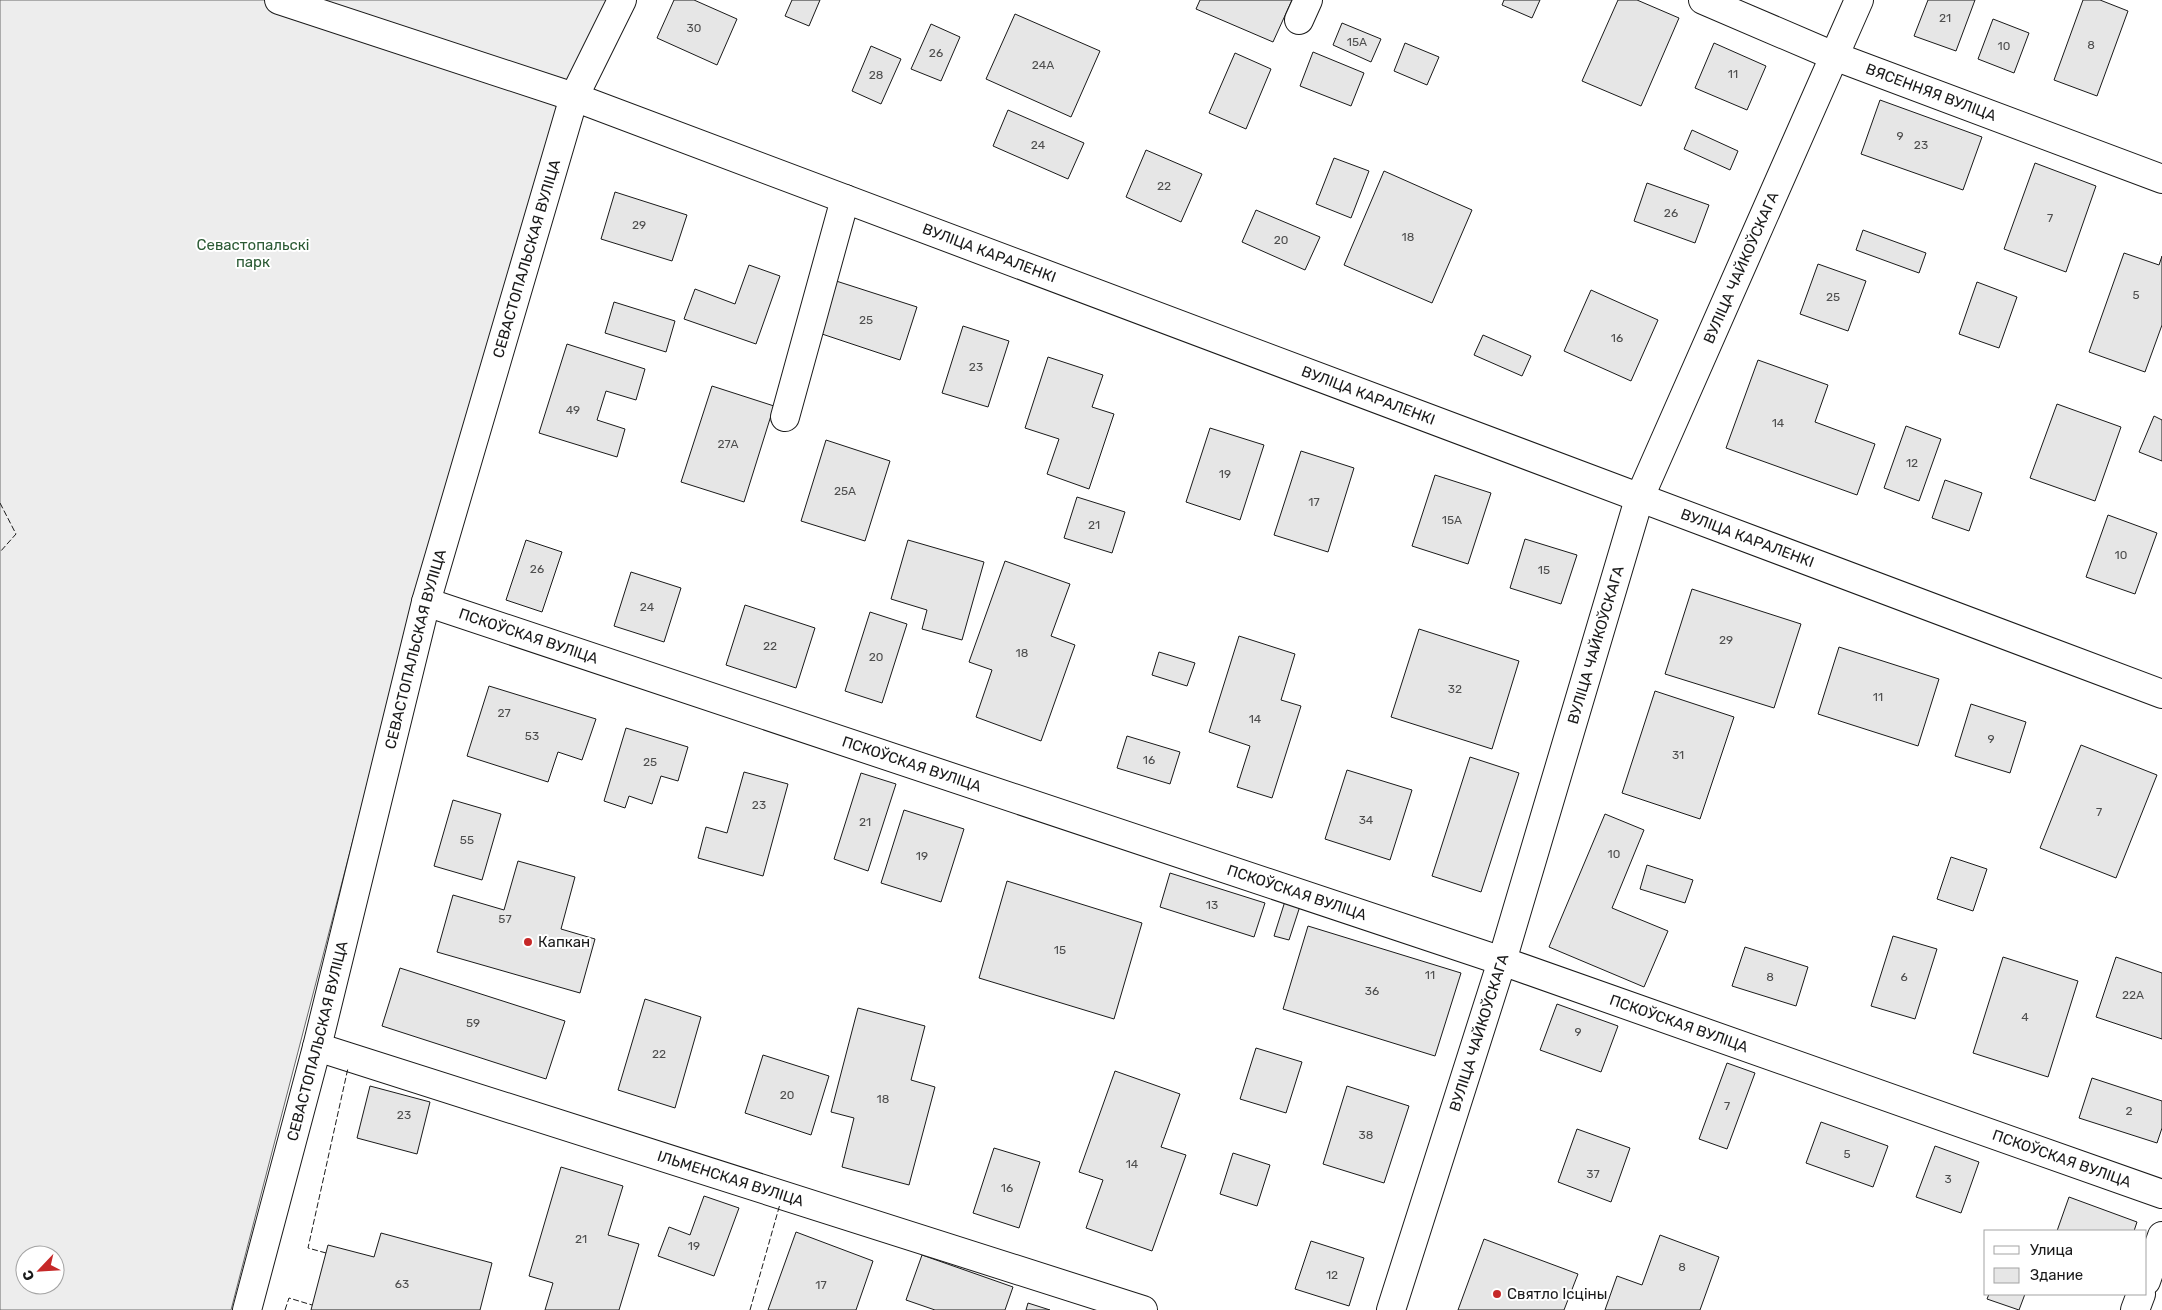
<svg xmlns="http://www.w3.org/2000/svg" width="2162" height="1310" viewBox="0 0 2162 1310" font-family="Rubik,sans-serif">
<style>
.built{fill:#ededed;stroke:#6a6a6a;fill-rule:evenodd}
.building{fill:#e6e6e6;stroke:#1a1a1a}
.lines{fill:none;stroke-linecap:round;stroke-linejoin:round}
.minor-casing{stroke:#1a1a1a;stroke-width:30}
.minor{stroke:#fff;stroke-width:28}
.fence{stroke:#1a1a1a;stroke-width:1;stroke-dasharray:6 2.5;stroke-linecap:butt}
.poi-dot{fill:#c62828;stroke:#fff;stroke-width:2}
.labels{text-anchor:middle;dominant-baseline:central;stroke-width:4;stroke-linejoin:round;paint-order:stroke}
.number-label{font-size:12px;fill:#4d4d4d}
.street-label{font-size:15px;fill:#1a1a1a;stroke:#fff}
.park-label{font-size:15px;fill:#2b5a34;stroke:#fff}
.poi-label{font-size:15px;fill:#1a1a1a;stroke:#fff;text-anchor:start}
</style>
<rect width="100%" height="100%" fill="#fff"/>
<path class="built" d="M0,0H608L415,601L231,1310H0ZM25,1255H55V1285H25Z"/>
<g class="building">
<path d="M674,0H694L737,19L717,65L657,38Z"/>
<path d="M792,0H820L809,26L785,16Z"/>
<path d="M1200,0H1292L1273,42L1196,9Z"/>
<path d="M1504,0H1540L1532,18L1502,5Z"/>
<path d="M1618,0H1637L1679,18L1641,106L1582,81Z"/>
<path d="M1928,0H1975L1956,51L1914,36Z"/>
<path d="M2083,0H2100L2128,11L2097,96L2054,80Z"/>
<path d="M1015,14L1100,51L1071,117L986,79Z"/>
<path d="M1993,19L2029,33L2014,73L1978,59Z"/>
<path d="M1342,23L1381,39L1371,62L1333,45Z"/>
<path d="M931,24L960,37L941,81L911,69Z"/>
<path d="M1405,43L1439,57L1427,85L1394,71Z"/>
<path d="M1714,43L1766,66L1747,110L1695,88Z"/>
<path d="M871,46L901,59L881,104L852,91Z"/>
<path d="M1313,52L1364,73L1351,106L1300,86Z"/>
<path d="M1235,53L1271,69L1246,129L1209,113Z"/>
<path d="M1880,100L1982,137L1963,190L1861,154Z"/>
<path d="M1008,110L1084,143L1068,179L993,146Z"/>
<path d="M1692,130L1738,151L1730,170L1684,149Z"/>
<path d="M1146,150L1202,174L1181,222L1126,197Z"/>
<path d="M1334,158L1369,171L1351,218L1316,204Z"/>
<path d="M2035,163L2096,186L2066,272L2004,249Z"/>
<path d="M1384,171L1472,210L1432,303L1344,265Z"/>
<path d="M1647,183L1709,205L1695,243L1634,221Z"/>
<path d="M615,192L687,215L672,261L601,239Z"/>
<path d="M1256,210L1320,237L1305,270L1242,242Z"/>
<path d="M1863,230L1926,253L1919,273L1856,250Z"/>
<path d="M2124,253L2159,265L2162,256V325L2145,372L2089,352Z"/>
<path d="M1818,264L1866,281L1848,331L1800,314Z"/>
<path d="M749,265L780,276L756,344L684,319L695,289L735,304Z"/>
<path d="M833,280L917,307L900,360L816,332Z"/>
<path d="M1977,282L2017,297L1999,348L1959,334Z"/>
<path d="M1591,290L1658,320L1631,381L1564,351Z"/>
<path d="M614,302L675,321L666,352L605,333Z"/>
<path d="M963,326L1009,341L988,407L942,393Z"/>
<path d="M1483,335L1531,356L1522,376L1474,355Z"/>
<path d="M567,344L645,369L636,400L606,391L597,420L625,429L617,457L539,433Z"/>
<path d="M1048,357L1103,375L1092,407L1114,414L1089,489L1047,474L1059,439L1025,428Z"/>
<path d="M1758,360L1828,385L1815,422L1875,444L1857,495L1726,448Z"/>
<path d="M712,386L774,406L744,502L681,482Z"/>
<path d="M2057,404L2121,427L2095,501L2030,478Z"/>
<path d="M2154,416L2162,420V461L2139,452Z"/>
<path d="M1906,426L1941,439L1919,501L1884,488Z"/>
<path d="M1210,428L1264,445L1240,520L1186,502Z"/>
<path d="M826,440L890,461L865,541L801,521Z"/>
<path d="M1301,451L1354,468L1328,552L1274,535Z"/>
<path d="M1435,475L1491,493L1468,564L1412,546Z"/>
<path d="M1945,480L1982,493L1969,531L1932,518Z"/>
<path d="M1077,497L1125,512L1112,553L1064,538Z"/>
<path d="M2108,515L2157,533L2135,594L2086,577Z"/>
<path d="M1525,539L1577,555L1561,604L1510,588Z"/>
<path d="M526,540L562,552L542,612L506,600Z"/>
<path d="M908,540L984,562L962,640L922,629L927,610L891,599Z"/>
<path d="M1005,561L1070,584L1051,636L1075,645L1041,741L976,717L992,670L969,662Z"/>
<path d="M631,572L681,588L664,642L614,626Z"/>
<path d="M1692,589L1801,624L1774,708L1665,674Z"/>
<path d="M745,605L815,628L796,688L726,665Z"/>
<path d="M870,612L907,624L882,703L845,691Z"/>
<path d="M1419,629L1519,661L1492,749L1391,717Z"/>
<path d="M1239,636L1295,654L1281,700L1301,706L1272,798L1237,787L1250,746L1209,732Z"/>
<path d="M1839,647L1939,679L1918,746L1818,714Z"/>
<path d="M1159,652L1195,663L1187,686L1152,675Z"/>
<path d="M489,686L596,719L582,760L558,752L548,782L467,756Z"/>
<path d="M1655,691L1734,717L1700,819L1622,793Z"/>
<path d="M1971,704L2026,722L2010,773L1955,756Z"/>
<path d="M626,728L688,747L678,781L661,776L652,804L629,796L625,808L604,801Z"/>
<path d="M1127,736L1180,752L1170,784L1117,768Z"/>
<path d="M2081,745L2157,775L2116,878L2040,848Z"/>
<path d="M1470,757L1519,773L1481,892L1432,876Z"/>
<path d="M1347,770L1412,790L1390,860L1325,839Z"/>
<path d="M744,772L788,784L763,876L698,858L706,827L727,833Z"/>
<path d="M861,773L896,784L868,871L834,859Z"/>
<path d="M453,800L501,814L482,880L434,866Z"/>
<path d="M904,810L964,829L941,902L881,883Z"/>
<path d="M1605,814L1644,830L1612,908L1668,931L1644,987L1549,947Z"/>
<path d="M1951,857L1987,869L1973,911L1937,899Z"/>
<path d="M518,861L575,877L561,929L595,939L580,993L437,952L453,895L504,910Z"/>
<path d="M1647,865L1693,880L1685,903L1640,889Z"/>
<path d="M1170,873L1265,903L1254,937L1160,907Z"/>
<path d="M1007,881L1142,923L1114,1019L979,978Z"/>
<path d="M1286,898L1301,903L1289,940L1274,936Z"/>
<path d="M1308,926L1461,973L1435,1056L1283,1009Z"/>
<path d="M1893,936L1937,949L1915,1019L1871,1006Z"/>
<path d="M1745,947L1808,967L1796,1006L1732,986Z"/>
<path d="M2003,957L2078,981L2048,1077L1973,1053Z"/>
<path d="M2116,957L2162,973V1039L2096,1017Z"/>
<path d="M400,968L565,1021L546,1079L382,1026Z"/>
<path d="M645,999L701,1017L675,1108L618,1090Z"/>
<path d="M1557,1004L1618,1026L1601,1072L1540,1050Z"/>
<path d="M858,1008L925,1026L911,1080L935,1087L909,1185L842,1167L854,1118L831,1112Z"/>
<path d="M1256,1048L1302,1062L1286,1113L1240,1099Z"/>
<path d="M763,1055L829,1076L811,1135L745,1113Z"/>
<path d="M1727,1063L1755,1073L1727,1149L1699,1139Z"/>
<path d="M1115,1071L1180,1094L1161,1147L1186,1155L1152,1251L1086,1228L1103,1180L1079,1172Z"/>
<path d="M2092,1078L2162,1101V1128L2157,1143L2079,1118Z"/>
<path d="M370,1086L430,1102L417,1154L357,1138Z"/>
<path d="M1347,1086L1409,1106L1384,1183L1323,1164Z"/>
<path d="M1821,1122L1888,1146L1873,1187L1806,1163Z"/>
<path d="M1577,1129L1630,1148L1611,1202L1558,1182Z"/>
<path d="M1935,1146L1979,1162L1961,1213L1916,1197Z"/>
<path d="M994,1148L1040,1162L1019,1228L973,1213Z"/>
<path d="M1233,1153L1270,1165L1257,1206L1220,1194Z"/>
<path d="M561,1167L623,1186L608,1235L639,1244L619,1310H545L553,1283L529,1276Z"/>
<path d="M704,1196L739,1208L714,1276L658,1256L669,1227L690,1235Z"/>
<path d="M2069,1197L2137,1222L2134,1231H2057Z"/>
<path d="M796,1232L873,1261L856,1310H768Z"/>
<path d="M381,1233L492,1263L480,1310H311L328,1245L374,1257Z"/>
<path d="M1660,1235L1719,1257L1700,1310H1605L1617,1276L1642,1285Z"/>
<path d="M1484,1239L1578,1274L1564,1310H1458Z"/>
<path d="M1311,1241L1364,1258L1349,1306L1295,1289Z"/>
<path d="M922,1255L1013,1287L1005,1310H935L906,1300Z"/>
<path d="M1989,1294H2025L2019,1310L1987,1299Z"/>
<path d="M1028,1303L1050,1310H1026Z"/>
</g>
<g class="lines">
<g class="minor-casing">
<g id="minor">
<path id="s1" d="M279,0L574,97L2162,694"/>
<path id="s2" d="M1703,0L1834,56L2162,179"/>
<path d="M1299,20L1308,0"/>
<path d="M785,417L845,199"/>
<path id="s3" d="M426,602L1502,961L2162,1194"/>
<path id="s4" d="M317,1047L1143,1310"/>
<path d="M2146,1281L2162,1236"/>
<path id="s5" d="M247,1310L317,1047L426,602L574,97L622,0"/>
<path id="s6" d="M1391,1310L1502,961L1639,499L1859,0"/>
<path d="M2135,1310L2141,1294"/>
</g>
</g>
<use href="#minor" class="minor"/>
<g class="fence">
<path d="M0,503L16,534L0,552"/>
<path d="M326,1253L308,1248L348,1068"/>
<path d="M285,1310L289,1298L312,1305"/>
<path d="M750,1310L780,1204"/>
</g>
</g>
<g class="poi-dot">
<circle cx="528" cy="942" r="5"/>
<circle cx="1497" cy="1294" r="5"/>
</g>
<g class="labels">
<g class="number-label">
<text x="1945" y="18">21</text>
<text x="694" y="28">30</text>
<text x="1357" y="42">15А</text>
<text x="2091" y="45">8</text>
<text x="2004" y="46">10</text>
<text x="936" y="53">26</text>
<text x="1043" y="65">24А</text>
<text x="1733" y="74">11</text>
<text x="876" y="75">28</text>
<text x="1900" y="136">9</text>
<text x="1038" y="145">24</text>
<text x="1921" y="145">23</text>
<text x="1164" y="186">22</text>
<text x="1671" y="213">26</text>
<text x="2050" y="218">7</text>
<text x="639" y="225">29</text>
<text x="1408" y="237">18</text>
<text x="1281" y="240">20</text>
<text x="2136" y="295">5</text>
<text x="1833" y="297">25</text>
<text x="866" y="320">25</text>
<text x="1617" y="338">16</text>
<text x="976" y="367">23</text>
<text x="573" y="410">49</text>
<text x="1778" y="423">14</text>
<text x="728" y="444">27А</text>
<text x="1912" y="463">12</text>
<text x="1225" y="474">19</text>
<text x="845" y="491">25А</text>
<text x="1314" y="502">17</text>
<text x="1452" y="520">15А</text>
<text x="1094" y="525">21</text>
<text x="2121" y="555">10</text>
<text x="537" y="569">26</text>
<text x="1544" y="570">15</text>
<text x="647" y="607">24</text>
<text x="1726" y="640">29</text>
<text x="770" y="646">22</text>
<text x="1022" y="653">18</text>
<text x="876" y="657">20</text>
<text x="1455" y="689">32</text>
<text x="1878" y="697">11</text>
<text x="504" y="713">27</text>
<text x="1255" y="719">14</text>
<text x="532" y="736">53</text>
<text x="1991" y="739">9</text>
<text x="1678" y="755">31</text>
<text x="1149" y="760">16</text>
<text x="650" y="762">25</text>
<text x="759" y="805">23</text>
<text x="2099" y="812">7</text>
<text x="1366" y="820">34</text>
<text x="865" y="822">21</text>
<text x="467" y="840">55</text>
<text x="1614" y="854">10</text>
<text x="922" y="856">19</text>
<text x="1212" y="905">13</text>
<text x="505" y="919">57</text>
<text x="1060" y="950">15</text>
<text x="1430" y="975">11</text>
<text x="1770" y="977">8</text>
<text x="1904" y="977">6</text>
<text x="1372" y="991">36</text>
<text x="2133" y="995">22А</text>
<text x="2025" y="1017">4</text>
<text x="473" y="1023">59</text>
<text x="1578" y="1032">9</text>
<text x="659" y="1054">22</text>
<text x="787" y="1095">20</text>
<text x="883" y="1099">18</text>
<text x="1727" y="1106">7</text>
<text x="2129" y="1111">2</text>
<text x="404" y="1115">23</text>
<text x="1366" y="1135">38</text>
<text x="1847" y="1154">5</text>
<text x="1132" y="1164">14</text>
<text x="1593" y="1174">37</text>
<text x="1948" y="1179">3</text>
<text x="1007" y="1188">16</text>
<text x="581" y="1239">21</text>
<text x="694" y="1246">19</text>
<text x="1682" y="1267">8</text>
<text x="1332" y="1275">12</text>
<text x="402" y="1284">63</text>
<text x="821" y="1285">17</text>
</g>
<g class="street-label">
<text stroke="none"><textPath href="#s2" startOffset="246">ВЯСЕННЯЯ ВУЛІЦА</textPath></text>
<text stroke="none"><textPath href="#s1" startOffset="754">ВУЛІЦА КАРАЛЕНКІ</textPath></text>
<text stroke="none"><textPath href="#s5" startOffset="1088">СЕВАСТОПАЛЬСКАЯ ВУЛІЦА</textPath></text>
<text stroke="none"><textPath href="#s6" startOffset="1101">ВУЛІЦА ЧАЙКОЎСКАГА</textPath></text>
<text stroke="none"><textPath href="#s1" startOffset="1159">ВУЛІЦА КАРАЛЕНКІ</textPath></text>
<text stroke="none"><textPath href="#s1" startOffset="1564">ВУЛІЦА КАРАЛЕНКІ</textPath></text>
<text stroke="none"><textPath href="#s3" startOffset="108">ПСКОЎСКАЯ ВУЛІЦА</textPath></text>
<text stroke="none"><textPath href="#s6" startOffset="696">ВУЛІЦА ЧАЙКОЎСКАГА</textPath></text>
<text stroke="none"><textPath href="#s5" startOffset="682">СЕВАСТОПАЛЬСКАЯ ВУЛІЦА</textPath></text>
<text stroke="none"><textPath href="#s3" startOffset="512">ПСКОЎСКАЯ ВУЛІЦА</textPath></text>
<text stroke="none"><textPath href="#s3" startOffset="918">ПСКОЎСКАЯ ВУЛІЦА</textPath></text>
<text stroke="none"><textPath href="#s3" startOffset="1322">ПСКОЎСКАЯ ВУЛІЦА</textPath></text>
<text stroke="none"><textPath href="#s6" startOffset="291">ВУЛІЦА ЧАЙКОЎСКАГА</textPath></text>
<text stroke="none"><textPath href="#s5" startOffset="278">СЕВАСТОПАЛЬСКАЯ ВУЛІЦА</textPath></text>
<text stroke="none"><textPath href="#s3" startOffset="1728">ПСКОЎСКАЯ ВУЛІЦА</textPath></text>
<text stroke="none"><textPath href="#s4" startOffset="434">ІЛЬМЕНСКАЯ ВУЛІЦА</textPath></text>
</g>
<g class="park-label">
<text x="253" y="245">Севастопальскі<tspan x="253" dy="17">парк</tspan></text>
</g>
<g class="poi-label">
<text x="538" y="942">Капкан</text>
<text x="1507" y="1294">Святло Ісціны</text>
</g>
</g>
<rect x="1984" y="1230" width="162" height="65" fill="#ffffff" stroke="#a3a3a3"/>
<rect x="1994" y="1246" width="25" height="8" fill="#ffffff" stroke="#a3a3a3"/>
<text x="2030" y="1255" font-size="15" fill="#1a1a1a">Улица</text>
<rect x="1994" y="1268" width="25" height="15" fill="#e6e6e6" stroke="#a3a3a3"/>
<text x="2030" y="1280" font-size="15" fill="#1a1a1a">Здание</text>
<g transform="translate(40 1270) rotate(245)"><circle r="24" fill="#ffffff" stroke="#a3a3a3"/>
<path d="M0-4L9 19L0 12L-9 19Z" fill="#c62828"/>
<text y="-8" font-size="14" font-weight="bold" text-anchor="middle" fill="#1a1a1a">С</text>
</g>
</svg>
